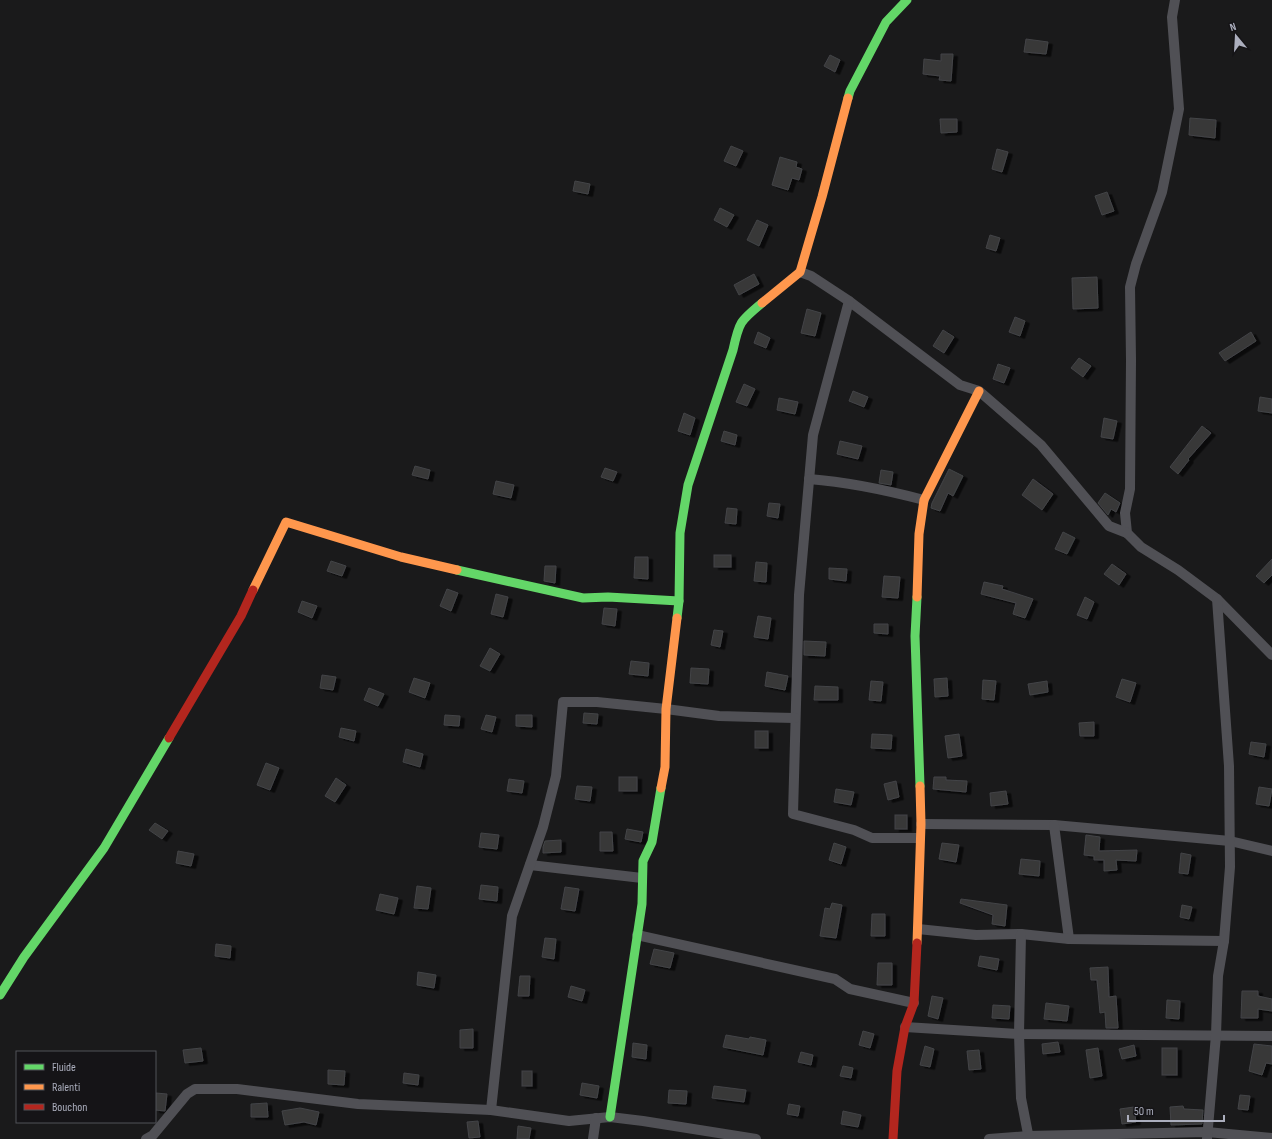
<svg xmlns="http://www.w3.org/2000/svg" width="1272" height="1139" viewBox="0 0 1272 1139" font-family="'Sofia Sans Condensed',sans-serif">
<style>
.building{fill:#373739;stroke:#434447;filter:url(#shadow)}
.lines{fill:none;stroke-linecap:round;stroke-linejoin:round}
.street{stroke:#505055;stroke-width:10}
.fast{stroke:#63d668;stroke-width:9}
.slow{stroke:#ff974d;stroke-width:9}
.jam{stroke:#b3261e;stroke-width:9}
</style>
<defs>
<filter id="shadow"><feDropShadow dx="4.5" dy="2.5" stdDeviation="0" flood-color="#0009"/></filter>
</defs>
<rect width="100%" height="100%" fill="#1a1a1b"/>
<g class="building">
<path d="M1026,39L1048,42L1046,54L1024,52Z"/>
<path d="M941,54H953L951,81L939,80L940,76L923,74L924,59L941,61Z"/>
<path d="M830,55L840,60L835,72L824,66Z"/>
<path d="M1190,118L1216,120L1215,138L1189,135Z"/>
<path d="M940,119H957V132L941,133Z"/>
<path d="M731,146L743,151L736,166L724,161Z"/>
<path d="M997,149L1008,152L1002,172L992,169Z"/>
<path d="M780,157L797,162L796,167L802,169L799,180L792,178L788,190L772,185Z"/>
<path d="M575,181L590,184L588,194L573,191Z"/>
<path d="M1107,192L1114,211L1102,215L1095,196Z"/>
<path d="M720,208L734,215L727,227L714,220Z"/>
<path d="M757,220L768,225L759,246L747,240Z"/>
<path d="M990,235L1000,238L996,251L986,248Z"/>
<path d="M754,274L759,284L739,295L734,285Z"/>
<path d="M1097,277L1098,308L1073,309L1072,278Z"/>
<path d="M807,309L821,313L815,336L801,333Z"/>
<path d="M1015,317L1025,321L1020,336L1009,332Z"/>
<path d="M943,330L954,337L944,353L933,346Z"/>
<path d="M758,332L770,338L766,348L754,343Z"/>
<path d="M1251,332L1256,341L1225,361L1219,353Z"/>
<path d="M1079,358L1091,366L1083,377L1071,368Z"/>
<path d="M998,364L1010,368L1004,383L993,379Z"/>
<path d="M744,384L755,389L747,406L736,402Z"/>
<path d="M853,391L868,397L864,407L849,401Z"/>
<path d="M1260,397L1272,399V413L1258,411Z"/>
<path d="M779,398L798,402L795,414L777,410Z"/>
<path d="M684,413L695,418L690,435L678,431Z"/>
<path d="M1104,418L1117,421L1113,439L1101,437Z"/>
<path d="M1202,426L1211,433L1188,459L1189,460L1178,474L1170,467Z"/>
<path d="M724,431L737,435L735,445L721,441Z"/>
<path d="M840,441L862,446L858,459L837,454Z"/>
<path d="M415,466L430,470L428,479L412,475Z"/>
<path d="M605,468L617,472L613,481L601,477Z"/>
<path d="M949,469L963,476L953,496L948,493L940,511L931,508L932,503Z"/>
<path d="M881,470L893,472L891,485L879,483Z"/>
<path d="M1033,479L1053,494L1042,510L1022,495Z"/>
<path d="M496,481L514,485L511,498L493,494Z"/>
<path d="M1105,493L1120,503L1116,512L1111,509L1108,515L1098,503Z"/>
<path d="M769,503L780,504L778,518L767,516Z"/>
<path d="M727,508L737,509L736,524L725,523Z"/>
<path d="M1063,532L1075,538L1067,554L1055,549Z"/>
<rect x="714" y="555" width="17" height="12"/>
<path d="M635,557H648V579L634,578Z"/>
<path d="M1272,559V575L1264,583L1256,576Z"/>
<path d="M331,561L346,566L342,576L327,571Z"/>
<path d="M756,562L767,563L766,582L754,581Z"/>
<path d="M1112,564L1126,574L1119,585L1104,574Z"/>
<path d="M545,566H556L555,583L544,581Z"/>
<path d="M829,568L847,569L846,581L829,579Z"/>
<path d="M884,576L900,577L898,598L882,597Z"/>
<path d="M984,582L1003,586L1002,589L1033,599L1025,618L1013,614L1016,603L981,594Z"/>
<path d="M447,589L458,593L451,611L440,606Z"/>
<path d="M496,594L508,597L503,617L491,614Z"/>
<path d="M1085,597L1094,602L1087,619L1077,615Z"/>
<path d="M302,601L317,606L312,618L298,612Z"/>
<path d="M604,608L617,609L615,626L602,624Z"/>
<path d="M758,616L771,618L768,639L754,637Z"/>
<path d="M874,624H888V634L874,633Z"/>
<path d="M714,630L723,631L720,647L711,645Z"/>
<path d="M804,641L826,642L825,656L804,655Z"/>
<path d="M490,648L500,654L490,671L480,666Z"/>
<path d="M631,661L649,663L648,676L629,674Z"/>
<path d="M691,668L709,669L708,684L690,683Z"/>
<path d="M767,672L788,676L785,690L765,686Z"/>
<path d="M322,675L336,677L333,690L320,688Z"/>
<path d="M414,678L430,683L425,698L409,692Z"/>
<path d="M947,678L948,696L935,697L934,679Z"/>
<path d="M1122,679L1136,683L1130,702L1116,697Z"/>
<path d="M983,680L996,681L994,700L982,699Z"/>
<path d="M871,681L883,682L881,701L869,700Z"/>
<path d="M1047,681L1048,692L1030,695L1028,684Z"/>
<path d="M815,686L838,687V700H814Z"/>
<path d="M369,688L384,694L378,706L364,700Z"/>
<path d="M584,713L598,714L597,724L583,723Z"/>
<path d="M445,715L460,716L459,726L444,725Z"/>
<path d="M486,715L496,717L492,732L481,729Z"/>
<path d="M516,715H532V727L516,726Z"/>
<path d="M1094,722V736H1080L1079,723Z"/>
<path d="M341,728L356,731L354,741L339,737Z"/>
<rect x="755" y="731" width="13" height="17"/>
<path d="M872,734L892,735L891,749L871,748Z"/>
<path d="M959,734L962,756L948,758L945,736Z"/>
<path d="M1251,742L1266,744L1264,757L1249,754Z"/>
<path d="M406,749L423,754L420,767L403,762Z"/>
<path d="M266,763L279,768L270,790L257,785Z"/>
<rect x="619" y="777" width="18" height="14"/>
<path d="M934,777H946V780L967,781L966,792L933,789Z"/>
<path d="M336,778L346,785L335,802L325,796Z"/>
<path d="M509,779L524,781L522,793L507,791Z"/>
<path d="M896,781L899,797L888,800L884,784Z"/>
<path d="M577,786L592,787L590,801L575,799Z"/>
<path d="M1259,787L1272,789L1269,806L1256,804Z"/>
<path d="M836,789L854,792L851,805L834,802Z"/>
<path d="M1006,791L1008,804L991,806L990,793Z"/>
<rect x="895" y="815" width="12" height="14"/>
<path d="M155,823L168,831L162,839L149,830Z"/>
<path d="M627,829L643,832L641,842L625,839Z"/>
<path d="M600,832H612L613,851H600Z"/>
<path d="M481,833L499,835L497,849L479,847Z"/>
<path d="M1086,835L1100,837L1099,851L1137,850L1136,861L1116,860L1117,870L1104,871V860H1094V856L1084,855Z"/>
<path d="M561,840V852L543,853V847L545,841Z"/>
<path d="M834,843L846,847L841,864L829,860Z"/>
<path d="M942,843L959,845L956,862L939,859Z"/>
<path d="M178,851L194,854L191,866L176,863Z"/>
<path d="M1181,853L1191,855L1188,874L1179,873Z"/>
<path d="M1021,859L1040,861L1039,876L1019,874Z"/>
<path d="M481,885L498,887L497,901L479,899Z"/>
<path d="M417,886L431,888L428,909L414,908Z"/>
<path d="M565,887L579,889L575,911L561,909Z"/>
<path d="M380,894L398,898L394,914L376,910Z"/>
<path d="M961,899L1007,905L1005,926L992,924L993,915L960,903Z"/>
<path d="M832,903L842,905L836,938L820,936L825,908L830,909Z"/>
<path d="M1182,905L1192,907L1189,919L1180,917Z"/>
<path d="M872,914H885V936H871Z"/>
<path d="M545,938L556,939L554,959L542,957Z"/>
<path d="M216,944L231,946L230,958L215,956Z"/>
<path d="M654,949L674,953L670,968L650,964Z"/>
<path d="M980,956L999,959L997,970L978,966Z"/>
<path d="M878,963H892V985H877Z"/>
<path d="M1108,967L1109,997L1116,996L1118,1028H1106L1105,1012L1100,1013L1097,980H1091L1090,968Z"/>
<path d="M418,972L436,975L434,988L417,985Z"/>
<path d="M520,976H530L529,996H518Z"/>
<path d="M571,986L585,990L582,1001L568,997Z"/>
<path d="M1242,991H1258V996L1272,999V1011L1258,1009V1018H1241Z"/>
<path d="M932,996L943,998L938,1019L928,1016Z"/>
<path d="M1167,1000L1180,1001L1179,1019L1166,1018Z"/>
<path d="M1046,1003L1069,1006L1067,1021L1044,1019Z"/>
<path d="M993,1005L1010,1006L1009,1019L992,1018Z"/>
<path d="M473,1029V1048H460V1030Z"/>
<path d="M863,1031L874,1034L870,1048L859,1045Z"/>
<path d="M726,1035L749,1039L750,1037L766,1040L763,1055L723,1047Z"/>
<path d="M1058,1042L1060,1052L1043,1054L1042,1044Z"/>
<path d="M633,1043L647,1045L646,1059L632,1057Z"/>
<path d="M1254,1044L1272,1046V1064L1266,1063L1262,1075L1249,1071Z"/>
<path d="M1134,1045L1136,1056L1122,1059L1119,1049Z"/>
<path d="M925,1046L934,1049L930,1067L920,1065Z"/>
<path d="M201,1048L203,1061L185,1063L183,1050Z"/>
<path d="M1098,1048L1102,1076L1090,1078L1086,1050Z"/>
<rect x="1162" y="1048" width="15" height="27"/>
<path d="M979,1050L981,1069L969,1070L967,1051Z"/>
<path d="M801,1052L813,1055L811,1065L798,1062Z"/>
<path d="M843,1066L853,1068L851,1078L840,1076Z"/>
<path d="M328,1070L345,1071L344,1085L328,1084Z"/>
<rect x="522" y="1071" width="10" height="15"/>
<path d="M404,1073L419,1075L418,1085L403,1083Z"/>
<path d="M582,1083L599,1086L597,1098L580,1095Z"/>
<path d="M714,1086L746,1090L744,1102L712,1098Z"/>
<path d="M669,1090L687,1091L686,1104L668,1103Z"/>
<path d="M156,1093L167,1094L165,1111L155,1110Z"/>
<path d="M1240,1095L1250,1096L1248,1110L1238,1109Z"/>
<path d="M267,1103L268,1117H251V1104Z"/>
<path d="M789,1104L800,1106L798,1116L787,1114Z"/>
<path d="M1183,1106L1184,1109L1203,1110L1202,1124L1171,1125L1170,1107Z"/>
<path d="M1134,1107L1136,1122L1122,1124L1120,1109Z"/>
<path d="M300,1108L319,1112L316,1125L304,1122L285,1125L282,1111Z"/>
<path d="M843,1111L861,1115L858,1127L841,1124Z"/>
<path d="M478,1121L480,1137L469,1138L467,1122Z"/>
<path d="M518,1126L531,1128L529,1139H517Z"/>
</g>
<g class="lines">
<g class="street">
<path d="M1175,0L1172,17L1179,109L1162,192L1136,264L1130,287L1131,360L1130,489L1125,513L1127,533L1141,547L1178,570L1217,599L1272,655"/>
<path d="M800,272L811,276L849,301L960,385L979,391L1041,445L1109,526L1127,533"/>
<path d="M849,301L813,435L799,595L793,814L854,830L872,838H920"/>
<path d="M809,479C848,482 886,490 924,500"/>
<path d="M921,824L1054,825L1230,841L1272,851"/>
<path d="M1054,825L1069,939"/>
<path d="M530,865L642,878"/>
<path d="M918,929L976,935L1021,934L1069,939L1224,941"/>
<path d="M1021,934L1019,1034L1021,1098L1029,1139"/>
<path d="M637,935L835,979L850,989L914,1003"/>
<path d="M905,1027L1019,1034L1272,1036"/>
<path d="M491,1110L512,916L543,827L556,776L563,702H597L666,709L719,716L795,718"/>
<path d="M146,1139L153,1135L187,1094L195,1089H237L358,1104L491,1110L569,1121L610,1117L643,1121L756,1139"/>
<path d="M593,1139L596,1118"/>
<path d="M989,1139L1028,1136L1207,1132L1272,1138"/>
<path d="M1207,1139L1216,1035L1218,976L1224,941L1230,867L1229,766L1217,599"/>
</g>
<g class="fast">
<path d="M848,98L850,91L886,22L907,0"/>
<path d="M457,570L583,598L608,597L679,601"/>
<path d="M917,597L915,636L920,786"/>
<path d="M677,618L679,601L680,533L688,485L733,350C739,322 740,321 762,303"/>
<path d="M0,995L24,957L104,848L169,738"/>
<path d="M610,1117L642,904L643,861L652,842L661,788"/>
</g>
<g class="slow">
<path d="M762,303L800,272L822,197L848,98"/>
<path d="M253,590L286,522L401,557L457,570"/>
<path d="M917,597L919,534L924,500L979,391"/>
<path d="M661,788L665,767L666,709L677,618"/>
<path d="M917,943L921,824L920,786"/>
</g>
<g class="jam">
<path d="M169,738L241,616L253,590"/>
<path d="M893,1139L897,1071L905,1027L914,1003L917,943"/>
</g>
</g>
<rect x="16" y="1051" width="140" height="72" fill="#151417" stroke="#515259"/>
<rect x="24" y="1064" width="20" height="6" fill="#63d668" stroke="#515259"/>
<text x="52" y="1071" font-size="12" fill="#abaebd">Fluide</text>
<rect x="24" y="1084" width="20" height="6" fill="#ff974d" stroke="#515259"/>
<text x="52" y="1091" font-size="12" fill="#abaebd">Ralenti</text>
<rect x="24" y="1104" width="20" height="6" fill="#b3261e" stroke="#515259"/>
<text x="52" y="1111" font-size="12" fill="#abaebd">Bouchon</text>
<g transform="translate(1236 36) rotate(342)" stroke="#151417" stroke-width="3" paint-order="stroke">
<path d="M0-3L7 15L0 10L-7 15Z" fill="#abaebd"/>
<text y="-6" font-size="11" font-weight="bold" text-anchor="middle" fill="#abaebd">N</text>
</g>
<path d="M1128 1115v6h96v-6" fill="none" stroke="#abaebd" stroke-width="2"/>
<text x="1134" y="1115" font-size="12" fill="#abaebd" stroke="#151417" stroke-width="3" paint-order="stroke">50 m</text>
</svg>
